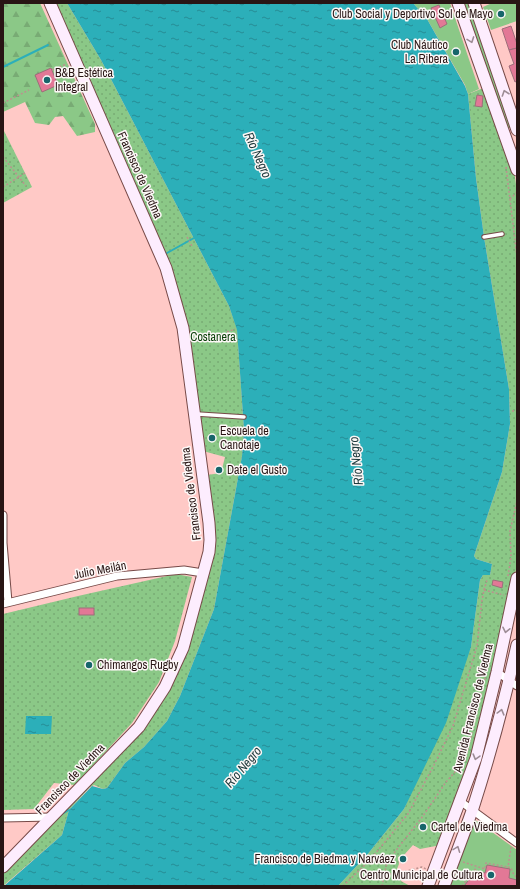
<svg xmlns="http://www.w3.org/2000/svg" width="520" height="889" viewBox="0 0 520 889" font-family="'Archivo Narrow',sans-serif">
<style>
.green{fill:#8bc887}
.forest{fill:url(#forest-firs)}
.park{fill:url(#park-dots)}
.water{fill:url(#water-ripples)}
.lines{fill:none;stroke-linecap:round;stroke-linejoin:round}
.stream{stroke:#2cafb9;stroke-width:2}
.building{fill:#e27896;stroke:#9d6e7a}
.lane-casing{stroke:#774a48;stroke-width:5.5}
.street-casing{stroke:#774a48;stroke-width:9}
.secondary-casing{stroke:#774a48;stroke-width:13}
.path{stroke:#bc918e;stroke-width:1.5;stroke-dasharray:2 2;stroke-linecap:butt}
.lane{stroke:#fff;stroke-width:3.5}
.street{stroke:#fff;stroke-width:7}
.secondary{stroke:#fdedfe;stroke-width:11}
.oneway{stroke:#9d8c95}
.poi-dot{fill:#17656b;stroke:#fdf8f7;stroke-width:1.5}
.labels{text-anchor:middle;dominant-baseline:central;stroke-width:3;stroke-linejoin:round;paint-order:stroke}
.poi-label{font-size:12px;fill:#281514;stroke:#fdf8f7;text-anchor:start}
.street-label{font-size:12px;fill:#281514;stroke:#fdf8f7}
.park-label{font-size:12px;fill:#094009;stroke:#fdf8f7}
.water-label{font-size:13px;font-style:italic;fill:#1e393c;stroke:#fdf8f7}
</style>
<defs>
<pattern id="forest-firs" width="22" height="20" patternUnits="userSpaceOnUse"><rect width="22" height="20" fill="#8bc887"/><path d="M5 1l3.5 6h-7zM16 11l3.5 6h-7z" fill="#78ab74"/></pattern>
<pattern id="park-dots" width="8" height="8" patternUnits="userSpaceOnUse"><rect width="8" height="8" fill="#8bc887"/><path d="M2 2h.1M6 6h.1" fill="none" stroke="#78ab74" stroke-width="1.8" stroke-linecap="round"/></pattern>
<pattern id="water-ripples" width="26" height="14" patternUnits="userSpaceOnUse"><rect width="26" height="14" fill="#2cafb9"/><path d="M2 4q2-2 4 0t4 0M15 11q2-2 4 0t4 0" fill="none" stroke="#268d95"/></pattern>
</defs>
<rect width="100%" height="100%" fill="#ffc9c6"/>
<g class="green">
<path d="M413,3H450L479,89L468,94L465,85L427,19Z"/>
<path d="M463,3H471L512,127L510,128H508Z"/>
<path d="M492,3H517V21L491,30L483,7Z"/>
<path d="M474,819L517,850V886H447Z"/>
</g>
<path class="forest" d="M3,3H40L95,124V132L77,136L63,116L55,117L49,125L35,123L25,102L3,112Z"/>
<g class="park">
<path d="M54,3H67L101,60L229,306L237,329L244,430L242,456L214,609L180,696L167,721L144,747L125,763L107,788L103,789L94,785L90,787L69,810L62,835L3,886V874L169,689L214,551L207,475L221,473L225,457L203,451L186,328Z"/>
<path d="M486,87L514,169L517,192V565L494,671L473,757L441,845L420,849L413,845L404,855L398,857L399,864L395,874L401,877V881L410,886H338L367,855L404,809L471,647L480,580L483,575H490L492,564L476,559L474,556L502,472L510,424L509,389L484,237L476,178L468,94Z"/>
<path d="M3,129L32,187L3,203Z"/>
<path d="M176,574L192,577L175,641L159,682L132,723L75,785L54,783L34,809L3,810V614L78,596Z"/>
</g>
<g class="water">
<path d="M67,3H413L427,19L465,86L468,94L476,178L484,237L509,389L510,424L502,472L474,556L476,559L492,564L490,575H483L480,580L471,647L446,723L404,809L367,855L338,886H4L62,835L69,810L92,786L103,789L107,788L125,763L144,747L167,721L180,696L214,609L242,456L244,430L237,330L229,306L101,60Z"/>
<path d="M26,716H52L51,734H25Z"/>
</g>
<g class="lines">
<g class="stream">
<path d="M3,67L48,45"/>
<path d="M167,253L194,238"/>
<path d="M62,814L69,810"/>
</g>
</g>
<g class="building">
<path d="M439,5L447,24L440,28L431,8Z"/>
<path d="M511,26L517,44V48L509,50L502,29Z"/>
<path d="M517,48V81L515,82L509,66L514,64L509,50Z"/>
<path d="M51,68L58,85L42,92L35,75Z"/>
<path d="M477,95L483,96L482,107L475,106Z"/>
<path d="M493,580L503,582L502,588L492,585Z"/>
<rect x="79" y="608" width="15" height="7"/>
<path d="M487,865L510,869L509,878L517,880V886H464L476,871L485,873Z"/>
</g>
<g class="lines">
<g class="lane-casing">
<g id="lane">
<path d="M484,237L502,234"/>
<path d="M197,414L244,417"/>
</g>
</g>
<g class="street-casing">
<g id="street">
<path d="M3,515V543L8,602"/>
<path d="M3,604L117,576L184,570L203,573"/>
<path d="M497,672L517,686"/>
<path d="M460,801L517,843"/>
<path d="M3,818L52,817"/>
</g>
</g>
<g class="secondary-casing">
<g id="secondary">
<path d="M458,3L517,170"/>
<path d="M474,3L517,130"/>
<path d="M3,867L139,727L165,687L183,648L209,552L210,540L209,523L183,328L166,268L50,3"/>
<path d="M428,886L476,758L497,672L517,578"/>
<path d="M444,886C454,860 464,834 473,808C490,755 505,700 517,645"/>
</g>
</g>
<g class="path">
<path d="M52,70L67,64"/>
<path d="M3,103L29,90"/>
<path d="M3,157L26,186"/>
<path d="M506,167L517,257"/>
<path d="M3,187L25,173"/>
<path d="M510,199L517,192"/>
<path d="M187,237L192,246"/>
<path d="M227,332L235,329"/>
<path d="M512,411H516L517,410"/>
<path d="M508,576L511,557L510,531L517,501"/>
<path d="M484,590L487,580"/>
<path d="M511,847L508,867L511,868L513,873L517,878"/>
<path d="M463,862L485,869L486,863L508,867"/>
<path d="M385,874H395L422,867L426,869"/>
<path d="M343,886L370,860L408,814L434,765L453,726L477,646L482,600L484,590L504,595"/>
<path d="M382,886L387,862L423,816L446,782L465,761L492,650"/>
<path d="M462,886L477,867"/>
</g>
<use href="#lane" class="lane"/>
<use href="#street" class="street"/>
<use href="#secondary" class="secondary"/>
</g>
<defs><path id="oneway-chevron" d="M-2-3.5L2.5 0L-2 3.5" fill="none" stroke-width="1.6" stroke-linecap="round" stroke-linejoin="round"/></defs>
<g class="oneway">
<use href="#oneway-chevron" transform="translate(471 40) rotate(70)"/>
<use href="#oneway-chevron" transform="translate(505 93) rotate(-109)"/>
<use href="#oneway-chevron" transform="translate(506 630) rotate(102)"/>
<use href="#oneway-chevron" transform="translate(501 712) rotate(-75)"/>
<use href="#oneway-chevron" transform="translate(476 757) rotate(106)"/>
<use href="#oneway-chevron" transform="translate(457 849) rotate(-69)"/>
</g>
<g class="poi-dot">
<circle cx="501" cy="14" r="4"/>
<circle cx="456" cy="52" r="4"/>
<circle cx="47" cy="80" r="4"/>
<circle cx="212" cy="438" r="4"/>
<circle cx="219" cy="470" r="4"/>
<circle cx="89" cy="665" r="4"/>
<circle cx="423" cy="827" r="4"/>
<circle cx="403" cy="859" r="4"/>
<circle cx="491" cy="875" r="4"/>
</g>
<g class="labels">
<g class="poi-label">
<text x="493" y="14" text-anchor="end">Club Social y Deportivo Sol de Mayo</text>
<text x="448" y="45" text-anchor="end">Club Náutico<tspan x="448" dy="14">La Ribera</tspan></text>
<text x="55" y="73">B&amp;B Estética<tspan x="55" dy="14">Integral</tspan></text>
<text x="220" y="431">Escuela de<tspan x="220" dy="14">Canotaje</tspan></text>
<text x="227" y="470">Date el Gusto</text>
<text x="97" y="665">Chimangos Rugby</text>
<text x="431" y="827">Cartel de Viedma</text>
<text x="395" y="859" text-anchor="end">Francisco de Biedma y Narváez</text>
<text x="483" y="875" text-anchor="end">Centro Municipal de Cultura</text>
</g>
<g class="street-label">
<text transform="translate(140 175) rotate(66)">Francisco de Viedma</text>
<text transform="translate(191 494) rotate(-97)">Francisco de Viedma</text>
<text transform="translate(100 570) rotate(-11)">Julio Meilán</text>
<text transform="translate(473 708) rotate(-76)">Avenida Francisco de Viedma</text>
<text transform="translate(70 779) rotate(-46)">Francisco de Viedma</text>
</g>
<g class="park-label">
<text x="213" y="337">Costanera</text>
</g>
<g class="water-label">
<text transform="translate(258 155) rotate(66)">Río Negro</text>
<text transform="translate(356 461) rotate(-96)">Río Negro</text>
<text transform="translate(243 767) rotate(-50)">Río Negro</text>
</g>
</g>
<rect width="520" height="889" fill="none" stroke="#281514" stroke-width="8"/>
</svg>
